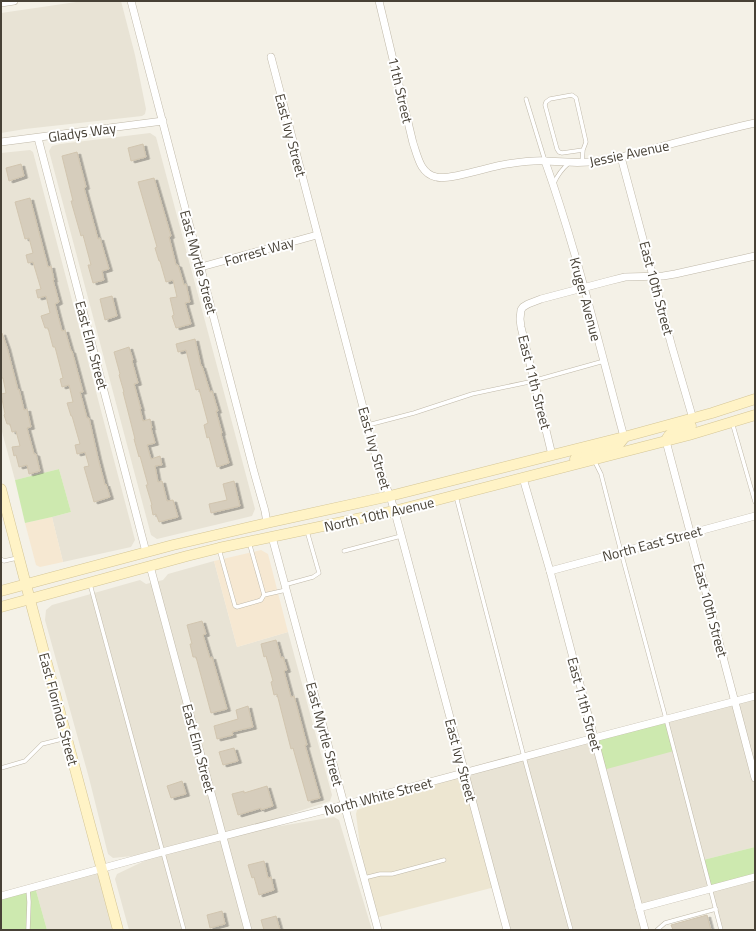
<svg xmlns="http://www.w3.org/2000/svg" width="756" height="931" viewBox="0 0 756 931" font-family="'Titillium Web',sans-serif">
<style>
.residential{fill:#e8e3d5}
.commercial{fill:#f6e8d2}
.education{fill:#ede6d1}
.green{fill:#cde9af}
.building{fill:#d6cdbc;stroke:#d1c5af;filter:url(#shadow)}
.lines{fill:none;stroke-linecap:round;stroke-linejoin:round}
.lane-casing{stroke:#c0b9a9;stroke-width:4.5}
.street-casing{stroke:#c0b9a9;stroke-width:8}
.secondary-casing{stroke:#d5c696;stroke-width:11}
.lane{stroke:#fff;stroke-width:3.5}
.street{stroke:#fff;stroke-width:7}
.secondary{stroke:#fff3c6;stroke-width:10}
.labels{text-anchor:middle;dominant-baseline:central;stroke-width:4;stroke-linejoin:round;paint-order:stroke}
.street-label{font-size:14px;fill:#474136;stroke:#fff}
</style>
<defs>
<filter id="shadow"><feDropShadow dx="3.5" dy="2" stdDeviation="0" flood-color="#0004"/></filter>
</defs>
<rect width="100%" height="100%" fill="#f4f1e7"/>
<g class="residential">
<path d="M83,1H121L135,55L146,109L145,114L142,116L25,129L1,133V13Z"/>
<path d="M150,133L156,137L255,509L252,516L157,539L151,535L49,151L52,146L60,144Z"/>
<path d="M30,150L33,152L135,540L131,547L63,562L52,517L71,512L59,469L15,480L1,428V153Z"/>
<path d="M214,561L237,647L288,632L332,795L330,801L227,835L334,817L339,820L372,930H129L115,879L117,874L161,853L113,858L108,854L89,778L45,620L46,610L52,605L140,580L146,584L163,580L168,574Z"/>
<path d="M755,696V847L703,860L755,877V930H721L710,889L640,907L645,930H507L464,773Z"/>
<path d="M102,869L118,930H47L35,887Z"/>
</g>
<g class="commercial">
<path d="M52,517L63,562L40,567L36,565L25,523Z"/>
<path d="M261,550L268,554L288,632L237,647L214,561Z"/>
</g>
<path class="education" d="M464,773L495,887L375,918L364,878L356,814L357,810Z"/>
<g class="green">
<path d="M59,469L71,512L52,517L25,523L15,480Z"/>
<path d="M666,719L674,751L603,770L594,738Z"/>
<path d="M755,847V877L710,889L703,860Z"/>
<path d="M35,887L47,930H1V896Z"/>
</g>
<g class="building">
<path d="M143,144L146,157L131,161L128,148Z"/>
<path d="M77,152L86,187L84,188L98,239L100,238L109,269L102,271L104,280L93,283L88,265H91L83,235L81,236L71,201H73L62,156Z"/>
<path d="M21,164L24,176L9,181L6,168Z"/>
<path d="M154,178L171,236L169,237L176,265H178L184,285L186,284L190,302L185,303L191,324L176,328L172,316L174,315L170,298L177,297L173,280L166,282L160,261H159L155,248L157,247L138,182Z"/>
<path d="M30,198L48,267L51,266L54,280H53L59,302L55,304L62,331L65,330L71,351H72L83,392H80L87,418H89L98,458L105,485L106,484L110,497L94,502L84,467L89,466L85,452L77,454L75,445L80,444L72,416H71L67,403L73,402L69,385L62,387L60,379L63,378L55,347H53L48,328H45L41,316L50,313L46,296L38,298L36,290L41,289L33,262L28,263L26,255L33,253L29,238L25,239L15,202Z"/>
<path d="M112,296L117,316L105,320L100,299Z"/>
<path d="M1,333H2L7,347L18,390L19,389L24,410L27,409L31,427L27,428L34,454H36L40,471L29,474L27,465L19,467L16,455L14,456L12,447L20,446L16,431L12,432L10,424H7L4,415L5,414L1,394L6,393L3,378H1Z"/>
<path d="M195,339L201,366H202L210,392L212,391L218,411H216L222,433L221,434L229,463L217,467L209,437L207,438L204,425L208,423L199,389L196,390L186,350L178,352L176,344Z"/>
<path d="M129,347L133,360L132,361L138,383L134,384L141,409H140L143,421L150,419L152,428H151L155,443L147,445L151,459L160,456L162,465L155,466L158,482L162,481L167,501L173,500L178,517L159,522L156,514L153,515L151,505H152L146,485H148L140,456L139,457L134,439H135L123,392H124L119,375L120,374L114,352Z"/>
<path d="M234,481L240,506L211,513L209,504L227,500L223,484Z"/>
<path d="M202,621L206,634L203,635L210,658L212,657L227,709L211,713L196,657H193L190,644H192L187,625Z"/>
<path d="M276,640L281,658L283,657L287,670L284,671L291,697L294,696L307,745H305L320,798L308,801L293,748L291,749L277,694L274,695L271,682L273,681L266,656L264,657L261,644Z"/>
<path d="M248,706L253,727L232,732L233,735L217,739L214,726L238,719L236,710Z"/>
<path d="M234,748L238,761L223,765L219,752Z"/>
<path d="M182,781L186,794L171,798L167,786Z"/>
<path d="M267,786L273,806L261,810V808L238,815L232,794L244,791V793Z"/>
<path d="M264,861L268,878L271,877L274,890L259,895L254,877L252,878L248,865Z"/>
<path d="M222,911L225,924L210,928L207,915Z"/>
<path d="M707,915L711,930H673L671,925Z"/>
<path d="M276,916L280,930H264L261,920Z"/>
</g>
<g class="lines">
<g class="lane-casing">
<g id="lane">
<path d="M526,99L545,161"/>
<path d="M582,163L583,150L586,142L576,98L572,95L550,99L546,102L545,105L557,149L559,152L562,153L583,150"/>
<path d="M554,183C558,174 562,169 569,163"/>
<path d="M732,422L755,502"/>
<path d="M368,425L414,413L472,394L529,382L604,361"/>
<path d="M594,460L601,474L621,552L666,719L721,930"/>
<path d="M456,496L524,757L571,930"/>
<path d="M249,542L264,595"/>
<path d="M219,549L235,606L237,607L258,601L261,600L264,595L286,590"/>
<path d="M344,551L401,536"/>
<path d="M1,559L4,561L17,558"/>
<path d="M90,584L184,930"/>
<path d="M284,585L313,577L319,573L307,531"/>
<path d="M1,768L25,761L42,744L66,738"/>
<path d="M364,878L380,874H392L444,860"/>
<path d="M28,889L29,902L28,930"/>
<path d="M657,930L665,923L672,921L716,909"/>
</g>
</g>
<g class="street-casing">
<g id="street">
<path d="M131,1L254,472L265,511L267,523"/>
<path d="M379,1L413,143C418,157 420,173 436,177C448,181 491,166 507,164C520,162 533,160 546,161C564,162 581,164 598,161C620,158 642,152 663,146C694,138 724,130 755,123"/>
<path d="M1,3L14,1"/>
<path d="M271,57L380,472L390,496L396,516L507,930"/>
<path d="M38,138L146,552"/>
<path d="M1,142L163,121"/>
<path d="M621,157L672,347L693,419"/>
<path d="M545,161C577,251 599,345 624,437"/>
<path d="M201,267L317,235"/>
<path d="M666,441L755,778"/>
<path d="M552,455L521,327L520,319L521,310L523,307L528,304L541,299L609,281L625,277L663,276L675,274L755,256"/>
<path d="M523,478L550,571L645,930"/>
<path d="M272,537L378,930"/>
<path d="M150,566L248,930"/>
<path d="M550,571L755,516"/>
<path d="M1,896L162,852L344,805L594,738L755,696"/>
<path d="M639,908L755,877"/>
</g>
</g>
<g class="secondary-casing">
<g id="secondary">
<path d="M666,441C669,430 682,429 691,426"/>
<path d="M575,459L581,457L616,447L620,443L624,438"/>
<path d="M1,489L30,600L118,930"/>
<path d="M1,591L173,545L267,523L390,496L624,437L712,413L755,399"/>
<path d="M1,607L187,556L219,548L394,511L689,435L755,415"/>
</g>
</g>
<use href="#lane" class="lane"/>
<use href="#street" class="street"/>
<use href="#secondary" class="secondary"/>
</g>
<g class="labels">
<g class="street-label">
<text transform="translate(401 90) rotate(77)">11th Street</text>
<text transform="translate(82 132) rotate(-8)">Gladys Way</text>
<text transform="translate(291 135) rotate(75)">East Ivy Street</text>
<text transform="translate(629 153) rotate(-12)">Jessie Avenue</text>
<text transform="translate(259 251) rotate(-16)">Forrest Way</text>
<text transform="translate(199 262) rotate(75)">East Myrtle Street</text>
<text transform="translate(657 288) rotate(75)">East 10th Street</text>
<text transform="translate(586 299) rotate(75)">Kruger Avenue</text>
<text transform="translate(92 345) rotate(75)">East Elm Street</text>
<text transform="translate(535 382) rotate(76)">East 11th Street</text>
<text transform="translate(375 448) rotate(74)">East Ivy Street</text>
<text transform="translate(379 514) rotate(-13)">North 10th Avenue</text>
<text transform="translate(652 543) rotate(-15)">North East Street</text>
<text transform="translate(711 610) rotate(75)">East 10th Street</text>
<text transform="translate(585 704) rotate(75)">East 11th Street</text>
<text transform="translate(59 709) rotate(75)">East Florinda Street</text>
<text transform="translate(325 734) rotate(75)">East Myrtle Street</text>
<text transform="translate(199 748) rotate(75)">East Elm Street</text>
<text transform="translate(461 760) rotate(75)">East Ivy Street</text>
<text transform="translate(378 796) rotate(-15)">North White Street</text>
</g>
</g>
<rect width="756" height="931" fill="none" stroke="#474136" stroke-width="4"/>
</svg>
